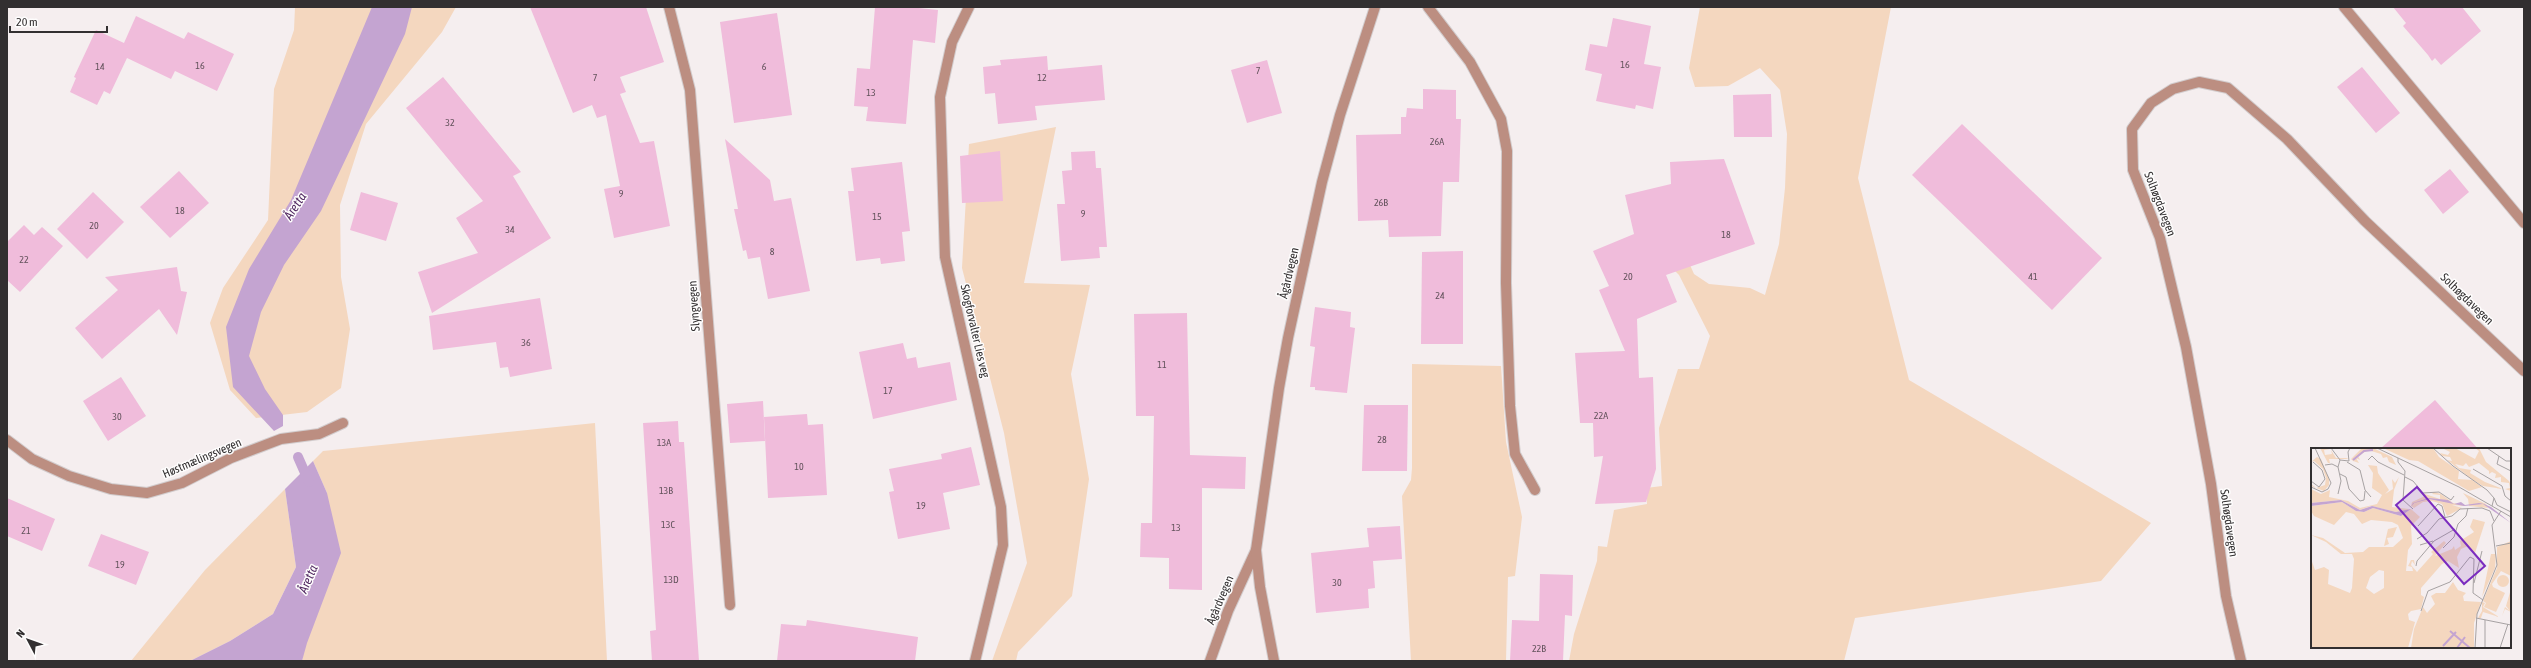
<svg xmlns="http://www.w3.org/2000/svg" width="2531" height="668" viewBox="0 0 2531 668" font-family="'Asap Condensed',sans-serif">
<style>
.green{fill:#f4d7bf}
.water{fill:#c4a4d1}
.lines{fill:none;stroke-linecap:round;stroke-linejoin:round}
.stream{stroke:#c4a4d1;stroke-width:10}
.building{fill:#f0bcdb}
.minor-casing{stroke:#d2cccd;stroke-width:12}
.minor{stroke:#bc8e81;stroke-width:10}
.labels{text-anchor:middle;dominant-baseline:central;stroke-width:3;stroke-linejoin:round;paint-order:stroke}
.number-label{font-size:10px;fill:#62525b}
.street-label{font-size:12px;fill:#322f30;stroke:#fefdfd}
.water-label{font-size:13px;font-style:italic;fill:#522a62;stroke:#fefdfd}
.inset-river{fill:none;stroke:#c4a4d1;stroke-width:2}
.inset-road{fill:none;stroke:#a7a2a3;stroke-width:1}
.view{fill:#7b2cbf;fill-opacity:0.15;stroke:#7b2cbf;stroke-width:2}
.inset-edge{fill:none;stroke:#322f30;stroke-width:2}
</style>
<rect width="100%" height="100%" fill="#f5eeef"/>
<g class="green">
<path d="M295,7H456L442,32L366,124L340,205L341,277L350,329L341,388L307,412L256,418L230,390L210,323L223,288L268,220L274,89L294,30Z"/>
<path d="M1700,7H1891L1858,178L1909,380L2151,523L2101,581L1855,618L1844,661H1569L1574,634L1597,561L1598,546L1607,547L1614,510L1647,504L1646,488L1662,486L1659,428L1678,369H1699L1710,336L1679,275L1663,259L1686,256L1694,274L1709,284L1750,288L1765,295L1779,244L1785,188L1787,134L1780,90L1760,68L1728,86L1695,87L1689,68Z"/>
<path d="M1056,127L1024,283L1090,285L1071,374L1089,479L1072,596L1018,652L1016,661H992L1027,563L1004,433L962,268L969,144Z"/>
<path d="M1412,364L1501,366L1506,442L1522,517L1515,576L1508,577L1506,661H1411L1402,496L1411,480L1412,468Z"/>
<path d="M595,423L607,661H302L327,493L313,461L323,451Z"/>
<path d="M285,489L296,567L273,614L230,641L190,661H131L205,570Z"/>
</g>
<g class="water">
<path d="M372,7H412L405,34L321,211L284,265L261,312L249,356L265,389L283,415V426L274,431L233,387L226,327L249,269L291,200Z"/>
<path d="M313,461L327,493L341,553L307,643L302,661H190L230,641L273,614L296,567L285,489Z"/>
</g>
<g class="lines">
<path class="stream" d="M298,457L309,482"/>
</g>
<g class="building">
<path d="M530,7H646L664,62L620,77L626,92L620,94L640,143L654,141L670,226L614,238L604,189L620,186L606,115L597,118L592,105L573,113Z"/>
<path d="M875,7H909L938,10L935,43L913,40L906,124L866,121L868,107L854,106L857,68L870,69Z"/>
<path d="M2393,7H2462L2481,31L2441,65L2435,58L2432,61L2428,55L2403,26L2406,23Z"/>
<path d="M777,13L792,115L734,123L720,22Z"/>
<path d="M136,16L184,39L188,32L234,54L217,91L175,71L171,79L127,58L110,94L104,91L97,105L70,92L76,78L74,77L96,30L124,43Z"/>
<path d="M1613,18L1651,26L1644,64L1661,67L1653,109L1636,105L1635,109L1596,101L1602,74L1585,70L1590,44L1607,47Z"/>
<path d="M1047,56L1048,70L1102,65L1105,100L1035,106L1037,120L998,124L995,93L985,94L983,67L1001,65L1000,60Z"/>
<path d="M1267,60L1282,113L1247,123L1231,70Z"/>
<path d="M2362,67L2400,113L2376,133L2337,87Z"/>
<path d="M443,77L521,172L513,176L551,238L432,313L418,272L478,253L456,218L483,201L406,108Z"/>
<path d="M1423,89L1456,90V119H1461L1459,182H1443L1441,236L1389,237L1388,220L1358,221L1356,135L1401,134V117H1406L1407,108L1423,109Z"/>
<path d="M1771,94L1772,137H1734L1733,95Z"/>
<path d="M1962,124L2102,258L2052,310L1912,175Z"/>
<path d="M725,139L770,180L774,201L791,198L810,291L768,299L760,257L748,259L746,250L743,251L734,209H738Z"/>
<path d="M1000,151L1003,201L962,203L960,156Z"/>
<path d="M1095,151L1096,168H1101L1107,247H1099L1100,258L1061,261L1057,204H1065L1062,171L1072,170L1071,152Z"/>
<path d="M1724,159L1755,244L1666,275L1677,302L1637,319L1639,378L1653,377L1656,469L1646,502L1595,504L1603,456L1594,457L1593,423H1580L1575,353L1625,351L1599,290L1609,286L1593,251L1634,234L1625,195L1671,184L1670,162Z"/>
<path d="M902,162L910,231L902,232L905,261L881,264L880,258L856,261L848,191H854L851,168Z"/>
<path d="M2450,169L2469,192L2443,214L2424,190Z"/>
<path d="M179,171L209,203L170,238L140,207Z"/>
<path d="M93,192L124,222L87,259L57,229Z"/>
<path d="M361,192L398,203L386,241L350,230Z"/>
<path d="M24,225L34,235L42,227L63,246L20,292L7,280V242Z"/>
<path d="M1463,251V344H1421L1422,252Z"/>
<path d="M177,267L181,291L187,292L177,335L159,309L102,359L75,328L118,290L105,277Z"/>
<path d="M540,298L552,369L510,377L508,367L500,368L496,342L433,350L429,316Z"/>
<path d="M1315,307L1351,312L1350,327L1355,328L1347,393L1315,390V387H1310L1315,347L1310,346Z"/>
<path d="M1187,313L1190,455L1246,457L1245,489L1202,488V590L1169,589V558L1140,557L1141,523H1152L1154,416H1136L1134,314Z"/>
<path d="M903,343L907,359L916,357L918,368L950,362L957,400L873,419L859,352Z"/>
<path d="M121,377L146,416L108,441L83,401Z"/>
<path d="M2435,400L2478,449H2380Z"/>
<path d="M763,401L765,441L730,443L727,404Z"/>
<path d="M1364,405H1408L1407,471H1362Z"/>
<path d="M807,414L808,425L823,424L827,495L768,498L764,417Z"/>
<path d="M678,421L679,442H684L699,661H652L650,631L656,630L643,423Z"/>
<path d="M971,447L980,485L943,493L950,529L898,539L889,492L894,491L889,469L942,459L941,454Z"/>
<path d="M7,498L55,519L42,551L7,536Z"/>
<path d="M1400,526L1402,559L1373,561L1375,588L1368,589L1369,608L1316,613L1311,553L1369,547L1367,528Z"/>
<path d="M101,534L149,552L136,585L88,566Z"/>
<path d="M1540,574L1573,575L1572,616L1565,615L1563,661H1510L1512,620L1539,621Z"/>
<path d="M807,620L918,637L915,661H777L781,624L806,626Z"/>
</g>
<g class="lines">
<g class="minor-casing">
<g id="minor">
<path d="M669,7L690,90L730,605"/>
<path d="M969,7L952,42L940,97L945,257L1001,507L1003,545L975,661"/>
<path d="M1428,7L1470,62L1501,119L1507,151L1506,283L1510,406L1515,454L1535,490"/>
<path d="M2344,7L2524,223"/>
<path d="M7,440L32,459L69,476L111,489L147,493L182,483L231,458L281,439L319,434L343,423"/>
<path d="M1210,661L1228,611L1256,550"/>
<path d="M1274,661L1260,587L1256,550L1279,388L1288,338L1322,182L1340,115L1375,7"/>
<path d="M2241,661L2226,596L2211,484L2186,347L2160,238L2133,170L2132,129L2151,103L2173,89L2199,82L2228,88L2287,139L2365,221L2524,371"/>
</g>
</g>
<use href="#minor" class="minor"/>
</g>
<g class="labels">
<g class="number-label">
<text x="1625" y="64">16</text>
<text x="200" y="65">16</text>
<text x="100" y="66">14</text>
<text x="764" y="66">6</text>
<text x="1258" y="70">7</text>
<text x="595" y="77">7</text>
<text x="1042" y="77">12</text>
<text x="871" y="92">13</text>
<text x="450" y="122">32</text>
<text x="1437" y="141">26A</text>
<text x="621" y="193">9</text>
<text x="1381" y="202">26B</text>
<text x="180" y="210">18</text>
<text x="1083" y="213">9</text>
<text x="877" y="216">15</text>
<text x="94" y="225">20</text>
<text x="510" y="229">34</text>
<text x="1726" y="234">18</text>
<text x="772" y="251">8</text>
<text x="24" y="259">22</text>
<text x="1628" y="276">20</text>
<text x="2033" y="276">41</text>
<text x="1440" y="295">24</text>
<text x="526" y="342">36</text>
<text x="1162" y="364">11</text>
<text x="888" y="390">17</text>
<text x="1601" y="415">22A</text>
<text x="117" y="416">30</text>
<text x="1382" y="439">28</text>
<text x="664" y="442">13A</text>
<text x="799" y="466">10</text>
<text x="666" y="490">13B</text>
<text x="921" y="505">19</text>
<text x="668" y="524">13C</text>
<text x="1176" y="527">13</text>
<text x="26" y="530">21</text>
<text x="120" y="564">19</text>
<text x="671" y="579">13D</text>
<text x="1337" y="582">30</text>
<text x="1539" y="648">22B</text>
</g>
<g class="street-label">
<text transform="translate(2160 204) rotate(69)">Solhøgdavegen</text>
<text transform="translate(1289 273) rotate(-77)">Ågårdvegen</text>
<text transform="translate(2467 299) rotate(44)">Solhøgdavegen</text>
<text transform="translate(694 306) rotate(-94)">Slyngvegen</text>
<text transform="translate(975 331) rotate(77)">Skogforvalter Lies veg</text>
<text transform="translate(202 458) rotate(-23)">Høstmælingsvegen</text>
<text transform="translate(2229 523) rotate(82)">Solhøgdavegen</text>
<text transform="translate(1220 600) rotate(-67)">Ågårdvegen</text>
</g>
<g class="water-label">
<text transform="translate(295 206) rotate(-57)">Åretta</text>
<text transform="translate(308 579) rotate(-66)">Åretta</text>
</g>
</g>
<g transform="translate(2311 448)">
<rect width="200" height="200" fill="#f5eeef"/>
<path d="M9,0L19,1L13,2L14,7L21,6L20,2L25,10H35L38,11H18L19,15H17ZM51,0H62L81,9L85,17L78,14L76,9L72,10L70,6L57,2L47,8L49,12L45,10L48,15L42,13L40,11ZM72,0H122L128,9L148,23L147,31L161,32L171,39L158,43L107,13L98,12ZM131,0H144L164,11L168,3L164,0H168L175,14L198,33L200,37V43L194,41L199,40L198,35L190,34V29L184,30L185,26L181,24L178,26V23L168,15L158,19L155,15L152,18L144,16L148,20L160,22L159,25L174,34L192,41L172,38L162,32L136,12L141,13L139,9L131,8L129,5L137,7L139,4ZM6,9L10,11L18,31V37L13,43L0,38V36L5,40L14,37L15,30L12,21L3,13L0,14ZM57,17L66,18L67,25L78,42L74,46L82,41L81,31L84,35L88,29L83,42L81,59L98,61L96,63L85,64L60,58L49,62L30,52L0,55V41L10,46L19,42L18,49L37,53L49,60L66,56L71,47L61,40L62,25ZM123,44L130,46L142,55L156,58L141,57L151,60L136,68L131,56L121,53L112,54L103,60L100,58L101,54L114,48L111,45L129,51V47L121,46ZM152,45L175,56L177,60L158,58L157,51ZM31,54L45,63L53,64L62,60L90,68L100,61L109,69L100,78L101,96L97,102L95,123H102L101,119L97,118L100,112H103L104,117L101,113L100,117L106,124L122,106L120,104L133,93L135,95L124,108L141,101L143,98L144,102L150,98L149,93L163,84L159,79L162,71L174,74L164,105L157,98L150,101L146,109L148,120L137,113L131,116L110,140V147L113,149L110,161L100,163L97,166L98,172L104,174L97,200H0V111L4,122L13,119L18,122L17,136L39,145L41,140L43,111L41,106H30L15,94L0,87L12,90L34,105L52,104L58,99H82L92,90L87,77L81,74L60,72L51,76L43,66L35,64L23,77L3,68L0,63V58ZM68,122L73,123V140L63,146L55,140L59,129ZM86,79L82,89L76,90L78,96L73,98L77,81ZM200,93V134V128L190,123L181,136L182,139L194,145L185,164L173,159L175,155L172,153L186,120V99ZM180,106H185L184,120L171,149ZM186 133a6 6 0 1 1 12 0a6 6 0 1 1-12 0ZM142,134L147,142L155,145L152,148L153,153L170,154L163,175V200H100L103,181L112,159L116,165L124,156L120,148L125,145H134ZM200,141V164L194,161L191,168L194,159L199,163L195,158ZM171,154L174,155L172,159L188,169L172,164L170,170H167L171,163Z" fill="#f4d7bf" fill-rule="evenodd"/>
<path d="M118,50L137,52L143,56L150,54L154,57L168,55L173,56L180,59L200,75L172,56L153,58L118,51L103,55L100,59L102,55ZM30,52L49,62L61,58L85,64L100,61L90,68L62,60L53,64L45,63L31,54L0,58V55Z" fill="#c4a4d1"/>
<path class="inset-river" d="M42,12L53,3L62,2M139,183L159,200M132,198L145,184M146,200L154,189"/>
<path class="inset-road" d="M20,0L29,12M66,0L148,39L200,69M122,0L142,18L176,42L183,50L181,58M176,0L195,13H200M188,8L186,16L200,23M87,10V14L94,23L92,52L102,61M57,12L61,8L67,14L93,27M36,14L49,22L54,42L60,49M14,17L21,16L27,19L30,33L27,46M27,19L29,12L38,13L37,4L39,0M162,21L191,38L194,48L200,53M29,26L35,29L38,41L49,53L53,52L54,43M94,29L102,33L112,45L128,44L140,52L143,48M0,33L8,39L14,31L11,22L2,14M0,39L11,44L17,41L20,35L4,0M183,50L186,57L200,64M107,78L127,56L131,58L134,69M106,91L116,85L128,71L141,68L149,61L171,60L179,63L183,73M109,97L122,93M185,98L200,95M132,100L143,89L147,76L155,68L157,60M105,118L106,113L123,93L144,81M163,135L171,103M110,163L117,143L139,134L159,109L163,111L162,145L172,152M165,170L200,177M164,200L166,166L186,117L181,77L190,63M174,200V172M189,200L197,176"/>
<path class="view" d="M106,39L174,118L153,136L85,57Z"/>
<rect width="200" height="200" class="inset-edge"/>
</g>
<rect width="2531" height="668" fill="none" stroke="#322f30" stroke-width="16"/>
<g transform="translate(28 640) rotate(311)" stroke="#fefdfd" stroke-width="3" paint-order="stroke">
<path d="M0-3L7 15L0 10L-7 15Z" fill="#322f30"/>
<text y="-6" font-size="11" font-weight="bold" text-anchor="middle" fill="#322f30">N</text>
</g>
<path d="M10 26v6h97v-6" fill="none" stroke="#322f30" stroke-width="2"/>
<text x="16" y="26" font-size="12" fill="#322f30" stroke="#fefdfd" stroke-width="3" paint-order="stroke">20 m</text>
</svg>
